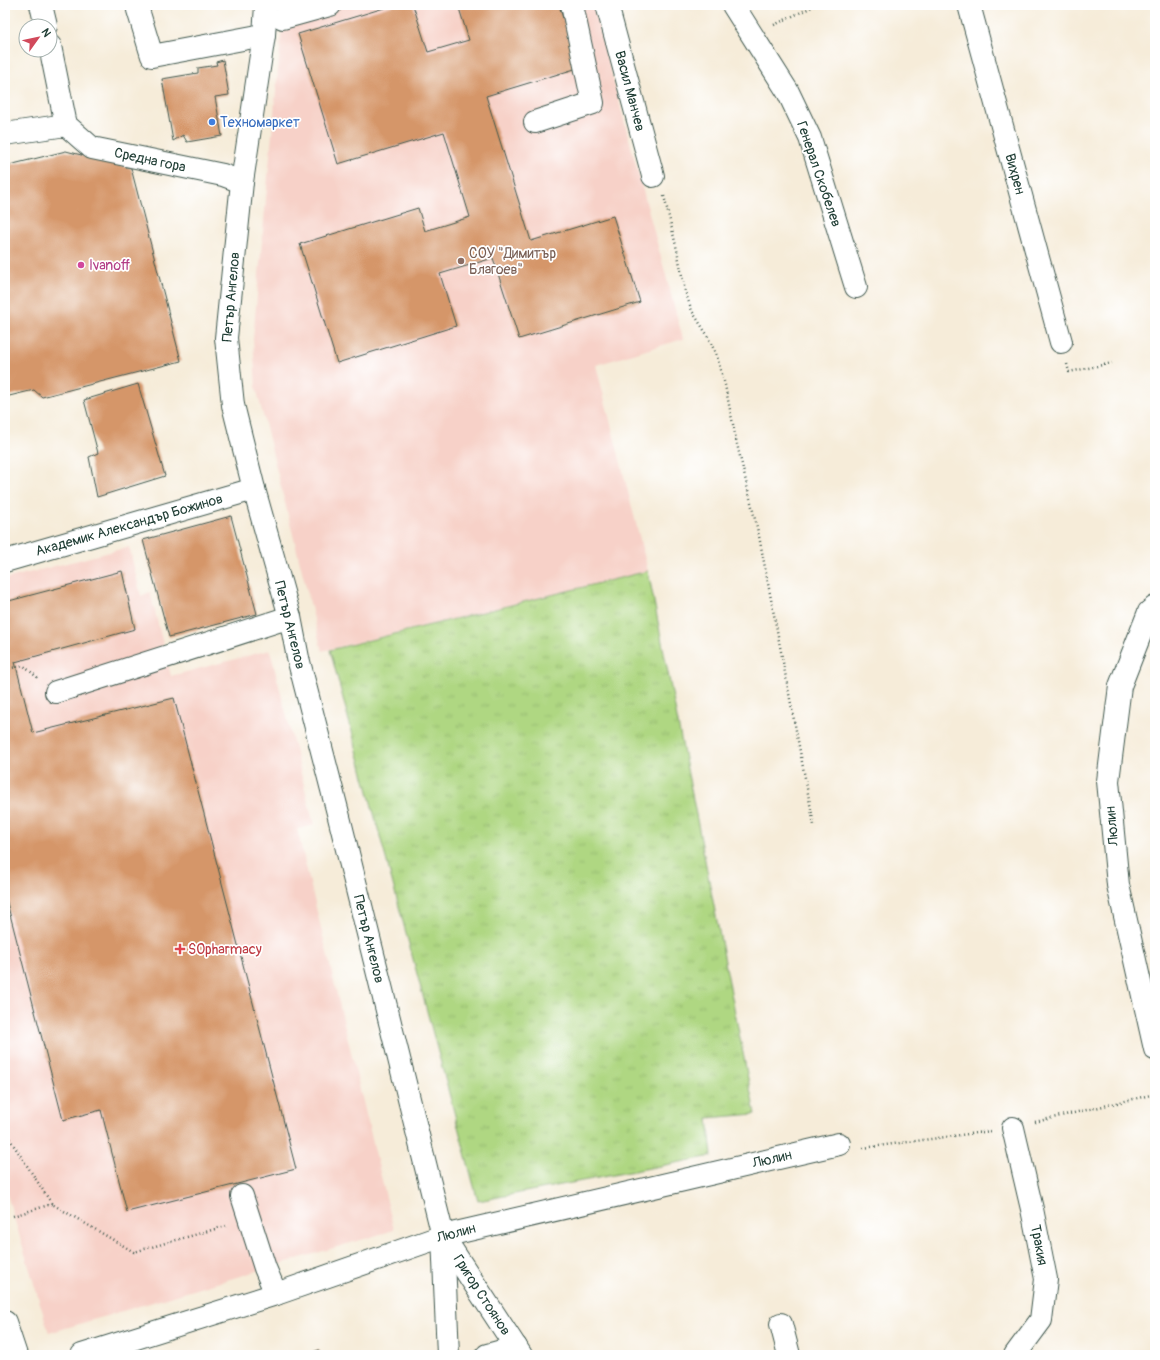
<svg xmlns="http://www.w3.org/2000/svg" width="1160" height="1360" viewBox="0 0 1160 1360" font-family="Pangolin,sans-serif">
<style>
.built{fill:#f7d1c8}
.grass{fill:url(#grass-tufts);stroke:#678a5b}
.building{fill:#d59669}
.lines{fill:none;stroke-linecap:round;stroke-linejoin:round}
.minor-casing{stroke:#3f574d;stroke-width:24}
.path{stroke:#3f574d;stroke-width:2.5;stroke-dasharray:1 3;stroke-linecap:butt}
.minor{stroke:#fff;stroke-width:22}
.shop-dot{fill:#3f7fe0;stroke:#fff;stroke-width:1.5}
.education-dot{fill:#8d6e63;stroke:#fff;stroke-width:1.5}
.hotel-dot{fill:#d1479c;stroke:#fff;stroke-width:1.5}
.health-dot{fill:#e0444e;stroke:#fff;stroke-width:1.5}
.labels{text-anchor:middle;dominant-baseline:central;stroke-width:3.5;stroke-linejoin:round;paint-order:stroke}
.street-label{font-size:14px;fill:#1f3d34;stroke:#fff}
.shop-label{font-size:14px;fill:#366cbe;stroke:#fff;text-anchor:start}
.education-label{font-size:14px;fill:#785e54;stroke:#fff;text-anchor:start}
.hotel-label{font-size:14px;fill:#b23c85;stroke:#fff;text-anchor:start}
.health-label{font-size:14px;fill:#be3a42;stroke:#fff;text-anchor:start}
</style>
<defs>
<pattern id="grass-tufts" width="24" height="20" patternUnits="userSpaceOnUse"><rect width="24" height="20" fill="#afd782"/><path d="M3 7l-1-3M5 7V3M7 7l1-3M15 17l-1-3M17 17v-4M19 17l1-3" fill="none" stroke="#96b971"/></pattern>
</defs>
<rect width="100%" height="100%" fill="#fff"/>
<filter id="ink" filterUnits="userSpaceOnUse"><feTurbulence type="fractalNoise" baseFrequency=".025" numOctaves="2"/><feDisplacementMap in="SourceGraphic" scale="8" xChannelSelector="R" yChannelSelector="G"/><feConvolveMatrix kernelMatrix="1 2 1 2 8 2 1 2 1" color-interpolation-filters="sRGB"/></filter>
<filter id="wash" filterUnits="userSpaceOnUse"><feTurbulence type="fractalNoise" baseFrequency=".012" numOctaves="4" result="noise"/><feDisplacementMap in="SourceGraphic" scale="16" xChannelSelector="R" yChannelSelector="G"/><feGaussianBlur stdDeviation="0.9" result="paint"/><feColorMatrix in="noise" values="0 0 0 0 0 0 0 0 0 0 0 0 0 0 0 0 0 1.4 0 .05"/><feComposite in="paint" operator="in"/></filter>
<g filter="url(#wash)">
<rect width="100%" height="100%" fill="#f6ecd9"/>
<g class="built">
<path d="M284,5H593L683,339L596,365L648,571L322,651L256,387L253,339Z"/>
<path d="M129,547L141,596L150,592L171,676L270,650L314,825L297,829L394,1230L49,1333L5,1188V579Z"/>
</g>
<path class="grass" d="M648,571L755,1114L708,1118L712,1156L478,1201L330,650Z"/>
<g id="blocks">
<g class="building">
<path d="M394,5H413L428,52L469,40L458,5H559L578,68L486,96L531,241L613,216L640,302L519,339L493,258L440,274L456,326L337,363L300,244L418,208L425,231L470,217L444,132L338,164L298,34Z"/>
<path d="M223,60L229,95L215,97L222,136L187,142L183,135L173,141L162,79L198,73V68L217,65L216,62Z"/>
<path d="M66,151L131,168L181,361L42,397L34,390L5,397V166Z"/>
<path d="M138,384L165,476L97,497L89,457L98,453L84,400Z"/>
<path d="M231,516L257,614L169,637L143,540Z"/>
<path d="M122,571L135,629L15,662L33,733L174,698L296,1169L127,1212L101,1110L63,1120L5,895V602Z"/>
<path d="M319,1350L320,1355H303Z"/>
</g>
</g>
</g>
<g filter="url(#ink)">
<use href="#blocks" fill-opacity="0" stroke="#3f574d" stroke-width="1"/>
<g class="lines">
<g class="minor-casing">
<g id="minor">
<path d="M41,5L46,26"/>
<path d="M266,5L264,35L242,182L226,338L233,405L254,489L290,617L298,658L339,817L443,1236L448,1355"/>
<path d="M607,5L653,176"/>
<path d="M733,5L788,92L810,138L856,287"/>
<path d="M969,5L1061,342"/>
<path d="M138,10L152,56L264,35"/>
<path d="M283,18L330,5"/>
<path d="M50,46L66,125L92,148L223,175L242,182"/>
<path d="M535,122L593,103L572,5"/>
<path d="M5,134L66,125"/>
<path d="M5,561L254,489"/>
<path d="M1155,607L1149,612L1120,686L1108,781L1118,885L1155,1049"/>
<path d="M56,692L290,617"/>
<path d="M1013,1128L1032,1209L1046,1279L1041,1320L1015,1355"/>
<path d="M242,1196L265,1268L276,1294"/>
<path d="M443,1236L521,1355"/>
<path d="M5,1322L16,1355"/>
<path d="M781,1324L789,1355"/>
<path d="M82,1355L276,1294L443,1236L839,1144"/>
<path d="M487,1355L516,1347"/>
</g>
</g>
<g class="path">
<path d="M774,25L816,5"/>
<path d="M664,196L677,250L685,291L692,311L706,333L717,356L725,385L737,444L759,536L814,825"/>
<path d="M1067,364L1069,372L1112,363"/>
<path d="M5,669L24,666L38,678"/>
<path d="M1035,1122L1155,1094"/>
<path d="M5,1132L52,1204L134,1252L226,1226"/>
<path d="M863,1148L991,1131"/>
<path d="M13,1216L52,1204"/>
</g>
<use href="#minor" class="minor"/>
</g>
</g>
<circle class="shop-dot" cx="212" cy="122" r="4"/>
<circle class="education-dot" cx="461" cy="261" r="4"/>
<circle class="hotel-dot" cx="81" cy="265" r="4"/>
<path class="health-dot" d="M178 943h4v4h4v4h-4v4h-4v-4h-4v-4h4z"/>
<g class="labels">
<g class="street-label">
<text transform="translate(630 91) rotate(75)">Васил Манчев</text>
<text transform="translate(150 160) rotate(12)">Средна гора</text>
<text transform="translate(819 174) rotate(71)">Генерал Скобелев</text>
<text transform="translate(1015 174) rotate(75)">Вихрен</text>
<text transform="translate(231 297) rotate(-85)">Петър Ангелов</text>
<text transform="translate(129 525) rotate(-16)">Академик Александър Божинов</text>
<text transform="translate(290 625) rotate(76)">Петър Ангелов</text>
<text transform="translate(1112 826) rotate(-95)">Люлин</text>
<text transform="translate(369 939) rotate(76)">Петър Ангелов</text>
<text transform="translate(772 1159) rotate(-13)">Люлин</text>
<text transform="translate(456 1233) rotate(-15)">Люлин</text>
<text transform="translate(1039 1245) rotate(79)">Тракия</text>
<text transform="translate(482 1295) rotate(57)">Григор Стоянов</text>
</g>
<g class="shop-label">
<text x="220" y="122">Техномаркет</text>
</g>
<g class="education-label">
<text x="469" y="253">СОУ "Димитър<tspan x="469" dy="16">Благоев"</tspan></text>
</g>
<g class="hotel-label">
<text x="89" y="265">Ivanoff</text>
</g>
<g class="health-label">
<text x="188" y="949">SOpharmacy</text>
</g>
</g>
<rect width="1160" height="1360" fill="none" stroke="#fff" stroke-width="20"/>
<g transform="translate(38 38) rotate(57)"><circle r="19" fill="#ffffff" stroke="#a5b1ae"/>
<path d="M0-3L7 15L0 10L-7 15Z" fill="#d1495b"/>
<text y="-6" font-size="11" font-weight="bold" text-anchor="middle" fill="#1f3d34">N</text>
</g>
</svg>
